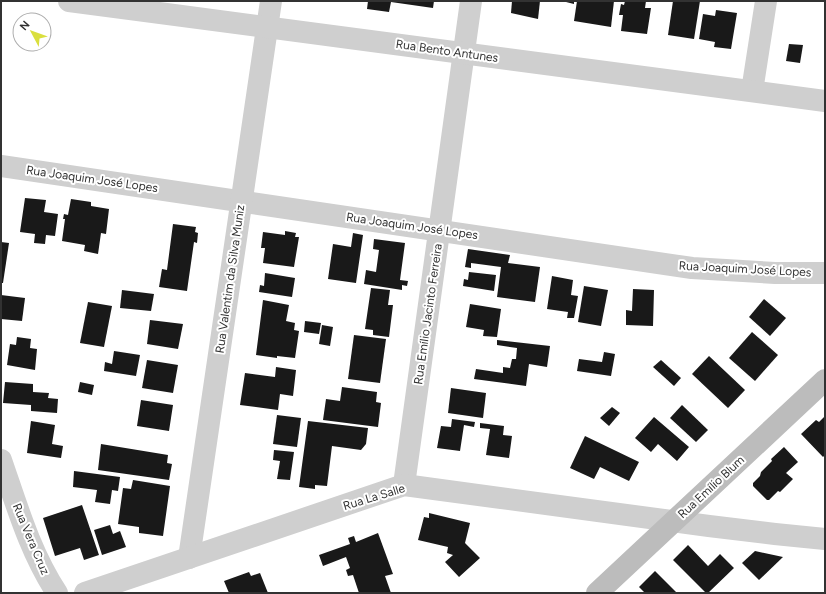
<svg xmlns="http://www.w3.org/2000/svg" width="826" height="594" viewBox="0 0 826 594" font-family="Figtree,sans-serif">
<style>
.building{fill:#191919}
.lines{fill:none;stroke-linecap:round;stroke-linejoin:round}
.minor{stroke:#cfcfcf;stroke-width:22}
.tertiary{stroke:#cfcfcf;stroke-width:22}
.secondary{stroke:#bcbcbc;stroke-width:22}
.labels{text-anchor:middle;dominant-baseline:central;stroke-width:4;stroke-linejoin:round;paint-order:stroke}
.street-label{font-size:12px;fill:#323232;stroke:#fff}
</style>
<rect width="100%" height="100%" fill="#fff"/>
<g class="building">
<path d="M368,1H434L433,8L391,2L389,12L367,9Z"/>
<path d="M512,1H540L538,19L511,13Z"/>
<path d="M562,1H574V4Z"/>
<path d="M577,1H614L611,27L574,21Z"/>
<path d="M625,1H646L645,8H651L647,34L621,31L623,15H619L621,4L624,5Z"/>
<path d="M673,1H700L694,39L668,35Z"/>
<path d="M716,10L737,13L731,49L714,47L715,42L699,39L703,14L715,16Z"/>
<path d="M789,44L803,45L800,63L786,61Z"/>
<path d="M25,198L46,200L44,212L58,214L55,236L46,235L45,244L34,243L35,234L20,232Z"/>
<path d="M71,199L91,202V206L109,209L106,234L101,233L98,254L84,251L85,245L62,241L65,219H63L64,214L68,215Z"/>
<path d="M173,224L196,227L195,232L198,233L197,243L194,242L187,291L159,287L162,269L167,270Z"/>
<path d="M285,231L296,233L295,237H299L294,267L263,263L265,248H261L263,232L285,235Z"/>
<path d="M353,233L363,235L356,283L328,279L333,244L351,247Z"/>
<path d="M374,239L405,243L400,280L408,281L407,286L402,285V290L364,284L366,270L376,272L379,250L373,249Z"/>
<path d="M1,242L9,243L3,283H1Z"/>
<path d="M468,249L510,255L508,263L540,267L535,302L497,297L501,267L471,263V268L465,267Z"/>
<path d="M469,272L496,275L494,291L463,286L464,279L468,280Z"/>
<path d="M265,273L295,278L292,297L259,292L260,285L264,286Z"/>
<path d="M552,276L573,280L571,295L578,296L574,318H567L568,312L547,309Z"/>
<path d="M584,286L608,290L601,326L578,322Z"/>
<path d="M371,288L390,290L388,305H393L389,337L373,335V330L365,329Z"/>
<path d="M633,289L654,290L653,326L626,325V310L632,311Z"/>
<path d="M122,290L154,294L151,311L120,308Z"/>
<path d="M1,295L25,298L22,321L1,319Z"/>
<path d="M764,299L786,318L770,336L749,317Z"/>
<path d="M263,300L289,305L286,321L295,323L294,330L299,331L295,358L277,356V358L256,355Z"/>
<path d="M88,302L112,306L104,347L80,343Z"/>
<path d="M470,304L501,309L497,337L483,336L484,330L466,327Z"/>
<path d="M150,320L183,324L178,349L147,344Z"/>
<path d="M305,321L321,323L319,334L304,332Z"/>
<path d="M322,325L333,327L330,346L319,344Z"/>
<path d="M752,332L778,355L755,381L729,358Z"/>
<path d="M354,335L386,339L380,383L348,379Z"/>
<path d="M17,337L31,339L30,348L37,349L35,370L7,365L10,344L16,345Z"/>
<path d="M497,340L550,346L547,367L529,364L526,386L474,379L476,369L503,373V367L510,368L512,359H516L517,348L497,345Z"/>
<path d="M114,351L140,355L136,376L104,371L105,362L112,364Z"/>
<path d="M604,352L615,354L611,376L577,371L579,359L602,362Z"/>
<path d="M709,356L745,390L728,408L692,374Z"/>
<path d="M147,360L178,365L173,393L142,388Z"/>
<path d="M661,360L681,378L674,386L653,367Z"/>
<path d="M276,367L296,370L293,396L280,394L278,410L240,405L245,373L275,377Z"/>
<path d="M5,382L33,384V392L49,393L48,398L58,399L57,413L31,411V405L3,403Z"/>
<path d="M80,382L94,385L92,395L78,392Z"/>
<path d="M342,387L377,392L376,402L381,403L378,427L323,420L326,399L340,401Z"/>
<path d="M451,388L486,393L483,418L448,413Z"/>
<path d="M141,400L173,405L169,431L137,426Z"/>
<path d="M682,405L708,430L696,442L670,418Z"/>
<path d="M612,407L620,413L609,426L600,418Z"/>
<path d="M277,415L301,418L297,447L273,444Z"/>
<path d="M825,416V455L823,457L801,434L816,420L819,422Z"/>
<path d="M654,417L689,447L677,461L658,444L651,452L635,438Z"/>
<path d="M452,419L475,422L474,427L464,425L460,451L437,448L441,426L451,427Z"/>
<path d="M31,421L55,425L52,444L63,446L61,458L27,453Z"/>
<path d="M308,421L368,428L366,444L361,450L332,446L327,486L315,485V489L299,487Z"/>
<path d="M480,423L504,426L503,435L512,436L509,458L486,455L490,429L480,428Z"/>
<path d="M585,436L639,462L629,481L600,467L594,479L570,468Z"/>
<path d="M101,444L168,455L167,463L172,464L169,480L98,470Z"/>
<path d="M784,447L798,462L786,473L793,479L780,492L778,491L769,500H767L753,486V483L760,476L761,472L772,461L771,459Z"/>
<path d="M274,450L294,452L290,480L277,479L280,461L273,460Z"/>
<path d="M74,471L120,477L118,491L112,490L110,504L95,502L97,490L73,487Z"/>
<path d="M133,480L170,486L163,536L139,533V527L118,524L123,488L131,489Z"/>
<path d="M82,505L99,555L84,560L80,548L55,556L43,518Z"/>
<path d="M429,513L470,523L465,543L480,558L459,577L445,562L453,555L447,553L448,547L418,540L424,517L429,518Z"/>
<path d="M110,525L113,534L120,531L126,547L102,555L94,530Z"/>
<path d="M378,533L393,574L385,576L391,593H359L353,575L348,576L346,570L350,568L346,557L323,566L319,555L350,544L348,538L354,536L356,542Z"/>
<path d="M688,545L708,566L720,554L734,568L708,593H706L673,560Z"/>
<path d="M755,551L783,557L759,580L742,563Z"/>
<path d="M655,571L677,593H645L639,587Z"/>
<path d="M249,572L251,576L260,573L268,593H229L224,581Z"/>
</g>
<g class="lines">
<g class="minor">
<path d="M752,91L766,1"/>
<path d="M1,166L692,268L775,273H825"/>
<path d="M1,460C17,506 30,552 57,593"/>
<path d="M404,485L471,1"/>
<path d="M189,558L271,1"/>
<path d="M85,593L404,485L709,526L775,534L825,539"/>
</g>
<path class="tertiary" d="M69,1L825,101"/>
<path class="secondary" d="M597,593L825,380"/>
</g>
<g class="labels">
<g class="street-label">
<text transform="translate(447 51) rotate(8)">Rua Bento Antunes</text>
<text transform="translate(92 179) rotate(8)">Rua Joaquim José Lopes</text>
<text transform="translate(412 226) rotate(8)">Rua Joaquim José Lopes</text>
<text transform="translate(745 269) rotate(3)">Rua Joaquim José Lopes</text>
<text transform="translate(230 279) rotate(-82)">Rua Valentim da Silva Muniz</text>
<text transform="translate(428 314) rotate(-82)">Rua Emílio Jacinto Ferreira</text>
<text transform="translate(711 487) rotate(-43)">Rua Emílio Blum</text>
<text transform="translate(374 497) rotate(-17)">Rua La Salle</text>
<text transform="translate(31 539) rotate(67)">Rua Vera Cruz</text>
</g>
</g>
<rect width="826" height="594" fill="none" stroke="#323232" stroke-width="4"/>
<g transform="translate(32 32) rotate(311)"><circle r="19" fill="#ffffff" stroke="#adadad"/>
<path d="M0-3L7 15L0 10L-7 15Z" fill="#dadf3e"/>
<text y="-6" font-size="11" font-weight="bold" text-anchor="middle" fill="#323232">N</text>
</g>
</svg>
